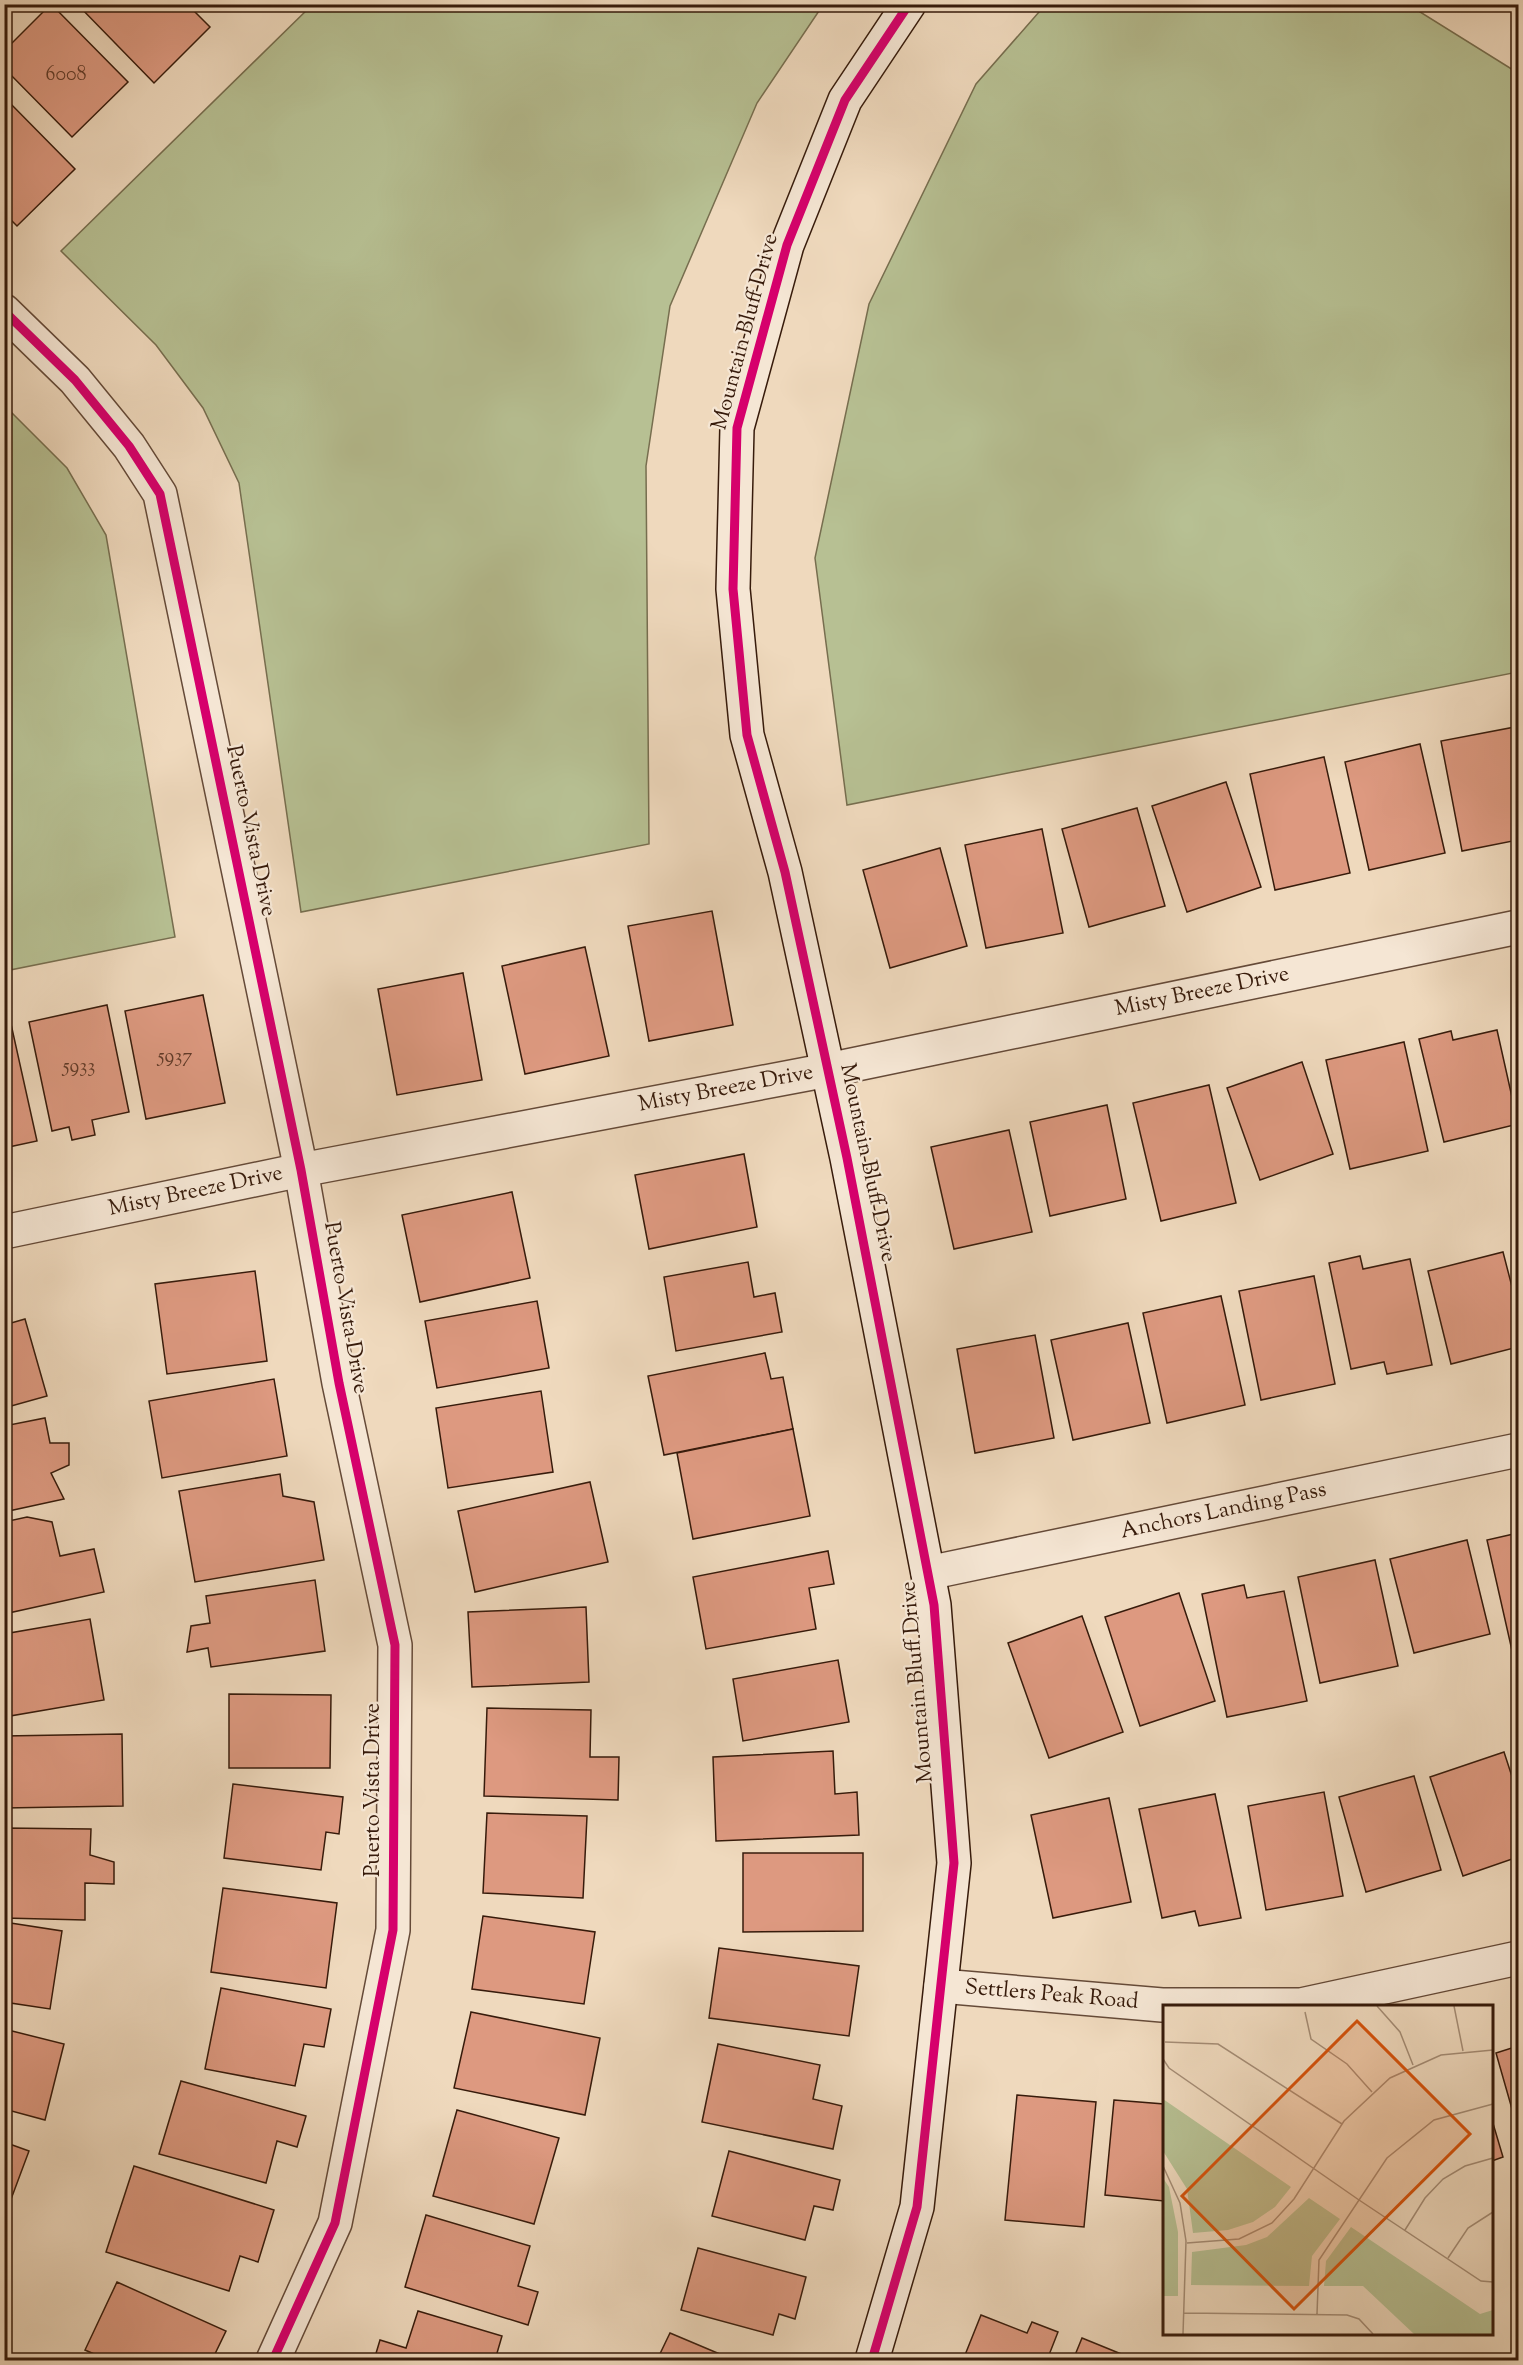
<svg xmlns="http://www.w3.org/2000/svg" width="1523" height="2365" viewBox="0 0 1523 2365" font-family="'Sorts Mill Goudy',serif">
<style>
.green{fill:#b7c093;stroke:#776e4f;stroke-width:1.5}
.building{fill:#dd9980;stroke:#371b0b;stroke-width:1.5}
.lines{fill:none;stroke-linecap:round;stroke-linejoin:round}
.street-casing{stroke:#654a38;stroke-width:36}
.secondary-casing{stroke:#371b0b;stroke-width:36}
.street{stroke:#f5e6d4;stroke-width:33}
.secondary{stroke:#f5e6d4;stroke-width:33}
.cycleway-casing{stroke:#f5e6d4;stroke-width:13}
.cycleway{stroke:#d6006c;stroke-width:9}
.labels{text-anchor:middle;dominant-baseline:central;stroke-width:4.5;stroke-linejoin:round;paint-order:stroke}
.number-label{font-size:20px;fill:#603a28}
.street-label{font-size:22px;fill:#371b0b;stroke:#f5e6d4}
.inset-road{fill:none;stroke:#a58d76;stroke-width:1.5}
.view{fill:#d6530c;fill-opacity:0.15;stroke:#d6530c;stroke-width:3}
.inset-edge{fill:none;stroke:#371b0b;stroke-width:3}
</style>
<rect width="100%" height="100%" fill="#efd9bd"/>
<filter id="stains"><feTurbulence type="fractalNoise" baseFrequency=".00333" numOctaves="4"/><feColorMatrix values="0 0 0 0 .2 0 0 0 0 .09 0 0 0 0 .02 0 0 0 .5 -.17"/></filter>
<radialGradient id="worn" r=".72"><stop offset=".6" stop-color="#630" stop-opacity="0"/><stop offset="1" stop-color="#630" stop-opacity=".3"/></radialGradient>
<g class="green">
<path d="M1046,4L1409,5L1518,73V672L847,805L815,558L869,304L976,84Z"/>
<path d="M312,5H823L757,103L670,306L646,466L649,844L301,912L239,483L203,408L156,345L61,251Z"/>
<path d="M4,405L67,468L106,535L175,937L5,971Z"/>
</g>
<g class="building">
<path d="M51,4L128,82L72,137L4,68V51Z"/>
<path d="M77,4H187L210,27L154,83Z"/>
<path d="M4,97L75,169L17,226L4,213Z"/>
<path d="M1515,727L1518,745V840L1462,851L1441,741Z"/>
<path d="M1420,744L1445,853L1369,870L1345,762Z"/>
<path d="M1324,757L1350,873L1275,890L1250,774Z"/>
<path d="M1226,782L1261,887L1187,912L1152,806Z"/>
<path d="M1137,808L1165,906L1089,927L1062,829Z"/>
<path d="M1042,829L1063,933L986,948L965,845Z"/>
<path d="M940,848L967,946L890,968L863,870Z"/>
<path d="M712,911L733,1025L649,1041L628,926Z"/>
<path d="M585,947L609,1056L525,1074L502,966Z"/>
<path d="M463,973L482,1080L397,1095L378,989Z"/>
<path d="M203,995L225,1103L146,1119L125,1011Z"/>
<path d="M107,1005L129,1112L92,1120L95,1135L72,1140L69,1127L52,1131L29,1022Z"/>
<path d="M9,1015L37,1141L4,1148V1016Z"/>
<path d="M1497,1030L1518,1124L1444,1142L1419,1039L1451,1031L1453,1040Z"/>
<path d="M1404,1042L1428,1151L1350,1169L1326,1060Z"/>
<path d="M1302,1062L1333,1154L1260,1180L1227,1088Z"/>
<path d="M1209,1085L1236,1203L1161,1221L1133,1103Z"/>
<path d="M1107,1105L1126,1199L1050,1216L1030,1122Z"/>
<path d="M1009,1130L1032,1232L954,1249L931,1147Z"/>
<path d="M744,1154L757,1227L649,1249L635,1175Z"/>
<path d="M512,1192L530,1278L420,1302L402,1215Z"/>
<path d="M1503,1252L1518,1310V1347L1451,1364L1428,1271Z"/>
<path d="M1360,1256L1363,1269L1410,1259L1432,1365L1387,1374L1384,1362L1351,1369L1329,1263Z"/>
<path d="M748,1262L754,1297L775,1293L782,1332L676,1351L664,1277Z"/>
<path d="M255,1271L267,1361L167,1374L155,1284Z"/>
<path d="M1314,1276L1335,1384L1261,1400L1239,1291Z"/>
<path d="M1221,1296L1245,1405L1167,1423L1143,1313Z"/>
<path d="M537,1301L549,1368L437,1388L425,1321Z"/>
<path d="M25,1319L47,1396L4,1408V1325Z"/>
<path d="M1128,1323L1150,1423L1073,1440L1051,1340Z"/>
<path d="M1035,1335L1054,1438L975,1453L957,1349Z"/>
<path d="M765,1353L771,1379L783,1377L793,1429L664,1455L648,1376Z"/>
<path d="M274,1379L287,1456L162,1478L149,1401Z"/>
<path d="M541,1391L553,1472L448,1488L436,1408Z"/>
<path d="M45,1418L50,1443H69V1465L51,1473L64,1499L4,1512V1426Z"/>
<path d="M793,1429L810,1516L693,1539L677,1453Z"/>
<path d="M280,1474L283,1496L314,1502L324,1560L195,1582L179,1491Z"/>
<path d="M590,1482L608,1562L475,1592L458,1511Z"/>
<path d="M27,1517L52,1522L60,1556L94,1549L104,1592L4,1614V1522Z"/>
<path d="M1518,1533V1653L1513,1655L1487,1540Z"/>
<path d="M1467,1540L1490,1634L1414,1653L1390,1559Z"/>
<path d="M828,1551L834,1584L809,1588L816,1629L706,1649L693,1577Z"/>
<path d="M1375,1560L1398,1666L1320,1683L1298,1577Z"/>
<path d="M315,1580L325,1651L211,1667L208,1648L187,1652L191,1626L210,1623L206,1596Z"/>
<path d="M1244,1585L1247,1598L1284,1591L1307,1701L1227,1717L1202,1594Z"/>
<path d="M1179,1593L1215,1701L1140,1726L1105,1617Z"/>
<path d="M586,1607L589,1682L472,1687L468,1612Z"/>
<path d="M1082,1616L1123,1732L1049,1758L1008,1643Z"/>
<path d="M90,1619L104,1700L4,1717V1634Z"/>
<path d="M838,1660L849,1722L743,1741L733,1679Z"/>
<path d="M229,1694L331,1695L330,1768H229Z"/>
<path d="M487,1708L591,1710L590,1757H619L618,1800L484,1796Z"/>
<path d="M122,1734L123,1806L4,1808V1736Z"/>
<path d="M833,1751L835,1794L857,1792L859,1835L716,1841L713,1757Z"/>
<path d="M1504,1752L1518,1795V1857L1463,1876L1430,1777Z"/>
<path d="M1414,1776L1441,1870L1366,1892L1339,1797Z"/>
<path d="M233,1784L343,1797L339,1834L326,1832L321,1870L224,1858Z"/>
<path d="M1324,1792L1343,1896L1266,1910L1248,1806Z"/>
<path d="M1215,1794L1241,1918L1199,1926L1195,1911L1162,1918L1139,1809Z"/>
<path d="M1109,1798L1131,1902L1053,1918L1031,1815Z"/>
<path d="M487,1813L587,1816L583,1898L483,1893Z"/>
<path d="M4,1828L91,1829L90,1855L114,1862V1884L85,1883V1920L4,1918Z"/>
<path d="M743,1853H863V1931L743,1932Z"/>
<path d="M223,1888L337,1903L326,1988L211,1972Z"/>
<path d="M483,1916L595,1932L584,2004L472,1989Z"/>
<path d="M4,1922L62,1931L50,2009L4,2002Z"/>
<path d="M719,1948L859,1966L849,2036L709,2018Z"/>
<path d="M221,1988L331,2009L324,2047L304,2044L295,2086L205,2069Z"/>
<path d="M471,2012L600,2038L585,2115L454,2088Z"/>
<path d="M4,2029L64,2044L45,2120L4,2109Z"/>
<path d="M718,2044L820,2065L813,2099L842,2106L833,2149L702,2122Z"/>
<path d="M1518,2046V2130L1496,2053Z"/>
<path d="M181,2081L306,2116L297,2147L277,2141L266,2183L159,2154Z"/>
<path d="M1017,2095L1096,2102L1084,2227L1005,2220Z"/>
<path d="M1114,2100L1164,2104V2201L1105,2195Z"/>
<path d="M457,2110L559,2138L534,2224L433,2196Z"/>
<path d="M1492,2120L1503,2157L1492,2161Z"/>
<path d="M4,2142L29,2151L4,2218Z"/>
<path d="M729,2151L840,2180L833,2210L814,2206L805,2240L712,2216Z"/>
<path d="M134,2166L274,2210L258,2262L240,2256L229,2291L106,2252Z"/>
<path d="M426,2215L530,2246L518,2286L538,2292L528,2325L405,2287Z"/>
<path d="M698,2248L806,2277L795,2319L779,2314L773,2335L681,2310Z"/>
<path d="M117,2282L226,2331L212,2360H108L85,2350Z"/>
<path d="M418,2311L502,2336L495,2360H374L380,2340L406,2348Z"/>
<path d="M981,2315L1027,2333L1032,2322L1058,2332L1047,2360H963Z"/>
<path d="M670,2333L734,2360H657Z"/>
<path d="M1082,2338L1136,2360H1073Z"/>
</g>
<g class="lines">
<g class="street-casing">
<g id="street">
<path d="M4,311L75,380L129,446L160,494L301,1170L339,1383L395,1645L393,1930L335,2223L273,2360"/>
<path id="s1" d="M4,1232L301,1170L828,1070L1518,927"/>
<path id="s2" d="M928,1573L1518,1450"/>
<path id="s3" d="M941,1986L1162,2005H1301L1518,1958"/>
</g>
</g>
<g class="secondary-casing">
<path id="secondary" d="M872,2360L917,2207L954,1863L934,1605L847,1158L785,872L747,735L733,589L737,428L787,245L845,100L909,4"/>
</g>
<use href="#street" class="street"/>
<use href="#secondary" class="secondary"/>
<g class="cycleway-casing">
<g id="cycleway">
<path d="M4,311L75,380L129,446L160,494L301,1170L339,1383L395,1645L393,1930L335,2223L273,2360"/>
<path d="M872,2360L917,2207L954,1863L934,1605L847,1158L785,872L747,735L733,589L737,428L787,245L845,100L909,4"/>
</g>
</g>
<use href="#cycleway" class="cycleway"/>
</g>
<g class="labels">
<g class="number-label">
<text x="66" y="75">6008</text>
<text x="175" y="1057">5937</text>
<text x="79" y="1067">5933</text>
</g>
<g class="street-label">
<text transform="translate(746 332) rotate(-75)">Mountain Bluff Drive</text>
<text transform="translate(250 831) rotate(78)">Puerto Vista Drive</text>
<text stroke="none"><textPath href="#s1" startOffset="1222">Misty Breeze Drive</textPath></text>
<text stroke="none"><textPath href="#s1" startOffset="736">Misty Breeze Drive</textPath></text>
<text transform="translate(867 1163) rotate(78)">Mountain Bluff Drive</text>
<text stroke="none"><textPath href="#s1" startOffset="196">Misty Breeze Drive</textPath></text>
<text transform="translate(345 1308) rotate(80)">Puerto Vista Drive</text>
<text stroke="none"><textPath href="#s2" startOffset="302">Anchors Landing Pass</textPath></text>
<text transform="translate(918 1682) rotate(-95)">Mountain Bluff Drive</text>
<text transform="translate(374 1790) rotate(-90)">Puerto Vista Drive</text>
<text stroke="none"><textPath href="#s3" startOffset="111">Settlers Peak Road</textPath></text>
</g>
</g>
<g transform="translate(1163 2005)">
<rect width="330" height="330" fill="#efd9bd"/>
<path d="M0,94L128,182L112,202L90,217L65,225L30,228L24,184L0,146ZM0,173L6,182L15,227V291H0ZM146,193L177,214L149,251L146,281L28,280L29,247L83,240L104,232ZM188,222L317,309L330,305V329H251L200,281H161L163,256Z" fill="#b7c093"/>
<path class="inset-road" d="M214,1L237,27L250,60M291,1L300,46M142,7L148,34L184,59L209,87M0,11V54L6,63L196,195L318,276L330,277M2,37L55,39L179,119M0,161L17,198L23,236L20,329M242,225L262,193L280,174L302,161L330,153M24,238L76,234L109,218L131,194L181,116L227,73L278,50L330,45M285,253L305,223L330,207M21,308L184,310L196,314L210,329M154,309L156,255L224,153L271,115L330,99"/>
<path class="view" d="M194,16L307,129L131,304L19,191Z"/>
<rect width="330" height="330" class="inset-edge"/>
</g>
<rect width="1523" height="2365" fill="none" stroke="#efd9bd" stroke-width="24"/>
<rect x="6" y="6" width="1511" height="2353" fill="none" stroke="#371b0b" stroke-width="3"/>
<rect x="12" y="12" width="1499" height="2341" fill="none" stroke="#371b0b" stroke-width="1.5"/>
<rect width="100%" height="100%" filter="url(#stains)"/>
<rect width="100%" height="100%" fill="url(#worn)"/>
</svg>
